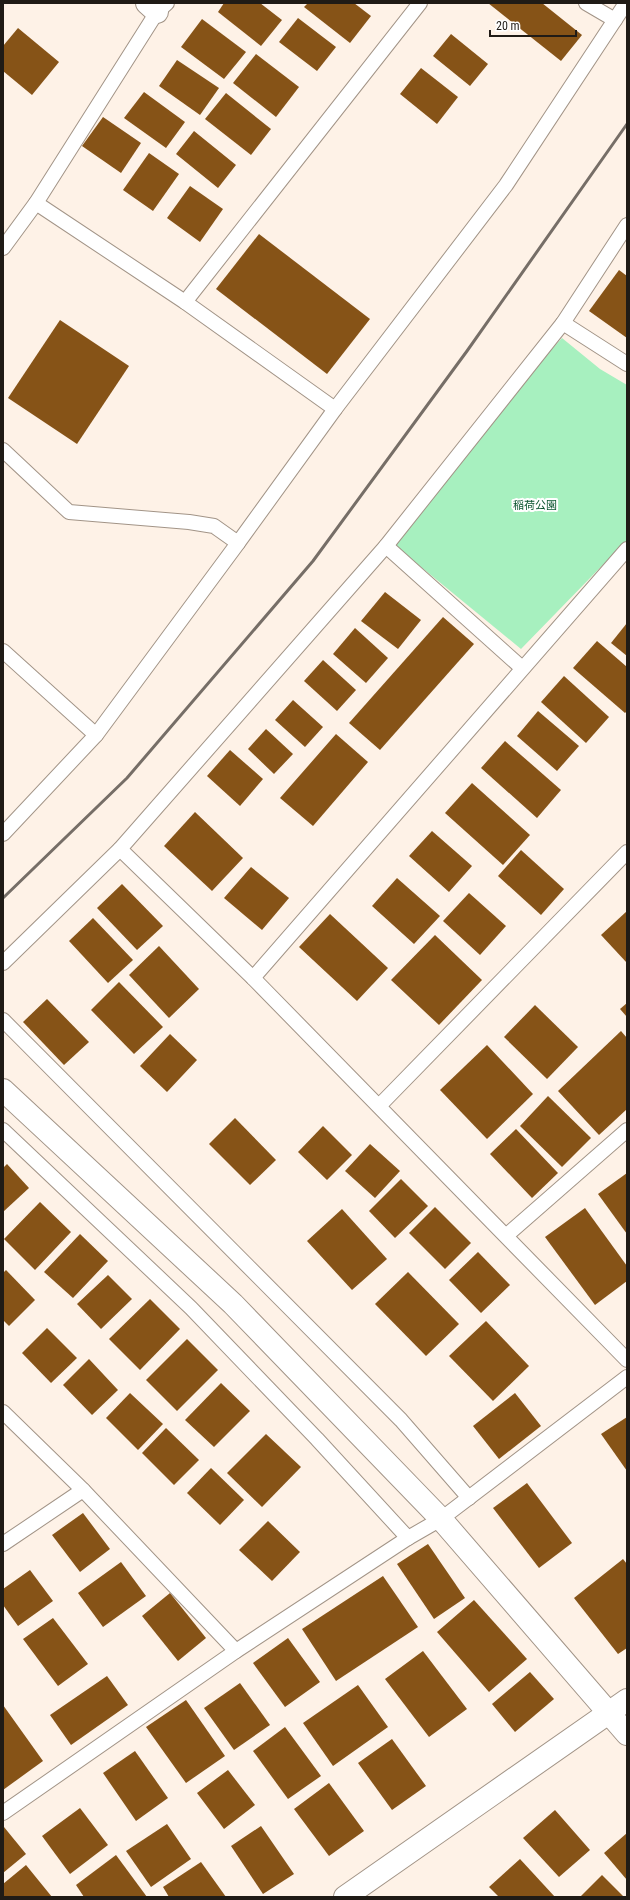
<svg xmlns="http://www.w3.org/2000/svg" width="630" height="1900" viewBox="0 0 630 1900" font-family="'Roboto Condensed','Noto Sans JP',sans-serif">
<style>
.green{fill:#a7f0bf}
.building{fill:#865317}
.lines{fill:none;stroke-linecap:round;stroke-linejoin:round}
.service-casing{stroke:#a29487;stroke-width:16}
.minor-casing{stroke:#a29487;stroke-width:24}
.tertiary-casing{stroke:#a29487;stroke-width:24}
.service{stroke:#fff;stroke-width:14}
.minor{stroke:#fff;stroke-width:22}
.tertiary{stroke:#fff;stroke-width:22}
.rail{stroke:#766e67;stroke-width:3}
.labels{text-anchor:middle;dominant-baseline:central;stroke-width:4;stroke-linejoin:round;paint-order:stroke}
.park-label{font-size:11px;fill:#0b542f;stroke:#fff}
</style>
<rect width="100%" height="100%" fill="#fef2e7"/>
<path class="green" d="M562,338L600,369L627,385V540L521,649L393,544L521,383Z"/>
<g class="building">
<path d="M224,3H260L282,20L261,46L218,12Z"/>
<path d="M308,3H354L371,16L350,43L304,7Z"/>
<path d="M488,3H542L582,35L561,61Z"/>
<path d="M298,18L336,47L317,71L279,42Z"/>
<path d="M202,19L246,52L224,79L181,47Z"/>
<path d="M18,28L59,62L32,95L3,71V46Z"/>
<path d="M451,34L488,64L470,86L433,56Z"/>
<path d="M256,54L299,87L276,117L233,83Z"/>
<path d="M177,60L219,88L200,115L159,86Z"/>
<path d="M421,68L458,97L437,124L400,94Z"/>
<path d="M144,92L185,122L166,148L124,118Z"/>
<path d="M226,93L271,129L251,155L205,119Z"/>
<path d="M103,117L141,143L121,173L82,146Z"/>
<path d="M194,131L236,165L218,188L176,154Z"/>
<path d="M149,153L179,174L153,211L123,190Z"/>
<path d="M190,186L223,209L200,242L167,218Z"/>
<path d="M259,234L370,319L327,374L216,289Z"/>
<path d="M619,270L627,276V338L589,311Z"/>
<path d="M60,320L129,366L77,444L8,398Z"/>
<path d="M385,592L421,620L398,649L361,621Z"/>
<path d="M443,617L474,644L380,750L349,723Z"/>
<path d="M627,623V656L611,643Z"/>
<path d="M355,628L388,658L366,683L333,654Z"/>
<path d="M597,641L627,667V711L625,713L573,668Z"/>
<path d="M323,660L356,690L337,711L304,681Z"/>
<path d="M564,676L609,717L586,743L541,702Z"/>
<path d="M293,700L323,727L305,747L275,720Z"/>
<path d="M538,711L579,746L557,771L517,736Z"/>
<path d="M266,729L293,754L274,774L248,749Z"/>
<path d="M336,734L368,762L313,826L280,798Z"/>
<path d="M505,741L561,790L537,818L481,768Z"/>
<path d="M230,750L263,779L240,806L207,776Z"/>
<path d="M472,783L530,835L503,865L445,813Z"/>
<path d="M195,812L243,858L212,891L164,846Z"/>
<path d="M432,831L472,866L449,892L409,856Z"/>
<path d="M521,850L564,889L541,915L498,876Z"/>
<path d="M251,867L289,898L262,930L224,898Z"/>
<path d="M397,878L440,916L414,944L372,906Z"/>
<path d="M122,884L163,926L137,950L97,908Z"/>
<path d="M469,893L506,926L480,955L443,921Z"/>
<path d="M627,911V963L601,935Z"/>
<path d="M330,914L388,968L357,1001L299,947Z"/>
<path d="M93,918L133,960L108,983L69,941Z"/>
<path d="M435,935L482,980L439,1025L391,980Z"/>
<path d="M159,946L199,989L169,1018L129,975Z"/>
<path d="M119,982L163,1027L134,1054L91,1010Z"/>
<path d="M47,999L89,1042L64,1065L23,1022Z"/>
<path d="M627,1003V1017L620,1009Z"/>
<path d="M535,1005L578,1047L547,1079L504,1037Z"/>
<path d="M621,1031L627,1038V1109L599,1135L558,1091Z"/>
<path d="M170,1034L197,1060L167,1092L140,1066Z"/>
<path d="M487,1045L533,1094L487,1139L440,1090Z"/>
<path d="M548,1096L591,1138L562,1167L520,1126Z"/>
<path d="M235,1118L276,1160L250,1185L209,1144Z"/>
<path d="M323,1126L352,1155L327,1180L298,1152Z"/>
<path d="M516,1129L558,1173L532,1198L490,1154Z"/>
<path d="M370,1144L400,1171L375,1198L345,1171Z"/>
<path d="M7,1164L29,1188L3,1212V1168Z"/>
<path d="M627,1173V1234L598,1194Z"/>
<path d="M401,1179L428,1206L395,1238L369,1211Z"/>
<path d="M40,1202L71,1232L35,1270L4,1239Z"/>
<path d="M435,1207L471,1243L445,1269L409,1233Z"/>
<path d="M585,1208L627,1266V1281L595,1305L545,1237Z"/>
<path d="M342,1209L387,1259L352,1290L307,1241Z"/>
<path d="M80,1234L108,1261L73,1298L44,1272Z"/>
<path d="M478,1252L510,1285L481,1313L449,1280Z"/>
<path d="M6,1270L35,1300L9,1326L3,1320V1273Z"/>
<path d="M408,1272L459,1324L426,1356L375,1304Z"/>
<path d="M108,1275L132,1299L101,1329L77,1304Z"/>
<path d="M150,1299L180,1329L140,1370L109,1339Z"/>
<path d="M486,1321L529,1366L493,1401L449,1356Z"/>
<path d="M47,1328L77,1358L51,1383L22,1353Z"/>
<path d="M187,1339L218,1370L177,1411L146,1380Z"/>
<path d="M89,1359L118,1390L92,1415L63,1385Z"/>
<path d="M221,1383L250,1411L214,1447L185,1420Z"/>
<path d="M130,1393L163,1424L138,1450L106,1418Z"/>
<path d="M515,1393L541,1426L499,1459L473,1426Z"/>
<path d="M627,1417V1471L601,1434Z"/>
<path d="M166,1428L199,1460L174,1485L142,1453Z"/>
<path d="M266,1434L301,1467L262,1507L227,1473Z"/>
<path d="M211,1468L244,1500L220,1525L187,1493Z"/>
<path d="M527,1483L572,1543L539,1568L493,1508Z"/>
<path d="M83,1513L110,1549L80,1572L52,1535Z"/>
<path d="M268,1521L300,1552L272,1581L239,1550Z"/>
<path d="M428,1544L465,1598L434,1619L397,1564Z"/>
<path d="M623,1559L627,1564V1648L618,1654L574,1598Z"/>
<path d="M121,1562L146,1596L103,1627L78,1593Z"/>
<path d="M30,1570L53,1601L18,1626L3,1605V1589Z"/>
<path d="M383,1576L418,1627L336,1681L302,1629Z"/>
<path d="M170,1593L206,1638L178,1661L142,1616Z"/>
<path d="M474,1600L527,1659L489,1692L437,1632Z"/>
<path d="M53,1618L88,1664L58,1686L23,1639Z"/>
<path d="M288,1638L320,1682L285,1707L253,1663Z"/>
<path d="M423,1651L467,1709L429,1737L385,1679Z"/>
<path d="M530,1672L554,1699L515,1732L492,1704Z"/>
<path d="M107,1676L128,1705L71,1745L50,1715Z"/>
<path d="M240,1683L270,1725L234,1750L204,1708Z"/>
<path d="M358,1685L388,1727L333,1766L303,1723Z"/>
<path d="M186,1700L225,1756L186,1783L146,1727Z"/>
<path d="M3,1705L43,1761L3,1790Z"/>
<path d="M285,1727L321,1776L288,1799L253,1751Z"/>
<path d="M392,1739L426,1786L392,1810L358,1763Z"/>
<path d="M135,1751L168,1798L136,1821L103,1773Z"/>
<path d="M228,1770L255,1805L224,1829L197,1793Z"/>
<path d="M329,1783L364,1831L329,1856L294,1809Z"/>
<path d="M80,1808L108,1845L70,1874L42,1836Z"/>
<path d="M555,1810L590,1850L559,1877L523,1838Z"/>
<path d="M167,1824L191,1859L151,1887L126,1851Z"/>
<path d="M261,1826L294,1874L263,1894L231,1846Z"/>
<path d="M4,1827L26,1854L3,1873V1828Z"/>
<path d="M627,1833V1880L604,1853Z"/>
<path d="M116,1855L147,1897H84L76,1885Z"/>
<path d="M520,1859L555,1897H499L489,1887Z"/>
<path d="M201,1862L226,1897H169L163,1887Z"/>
<path d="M26,1865L52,1897H3V1884Z"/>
<path d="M602,1875L624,1897H580Z"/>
</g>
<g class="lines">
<g class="service-casing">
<g id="service">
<path d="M586,3L615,20"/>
<path d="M36,203L185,302L335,409"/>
<path d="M3,248L36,203L157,12L167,3"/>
<path d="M185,302L420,3"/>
<path d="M563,323L627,364"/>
<path d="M3,450L69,512L189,522L214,526L238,543L335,409L506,185L626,3"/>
<path d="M386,546L522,668"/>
<path d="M3,651L96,735"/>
<path d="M3,834L96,735L238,543"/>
<path d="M120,849L386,546L563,323L627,225"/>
<path d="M3,963L120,849L253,978L627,1360"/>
<path d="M253,978L627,549"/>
<path d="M3,1020L401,1420L469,1498"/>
<path d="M380,1105L627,852"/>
<path d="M3,1130L191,1308L317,1439L408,1538"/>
<path d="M507,1235L627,1130"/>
<path d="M3,1412L83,1490L236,1651"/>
<path d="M3,1544L83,1490"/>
<path d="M3,1813L236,1651L408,1538L441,1519L627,1377"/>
</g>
</g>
<g class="minor-casing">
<path id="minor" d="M147,3L157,12"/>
</g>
<g class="tertiary-casing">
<g id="tertiary">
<path d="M3,1090L233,1304L441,1519L627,1734"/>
<path d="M345,1897L627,1700"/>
</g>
</g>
<use href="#service" class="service"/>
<use href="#minor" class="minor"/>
<use href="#tertiary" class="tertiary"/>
<path class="rail" d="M3,898L127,778L313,561L467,351L627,124"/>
</g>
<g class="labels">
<g class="park-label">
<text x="535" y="505">稲荷公園</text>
</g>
</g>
<rect width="630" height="1900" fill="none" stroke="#201b16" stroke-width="8"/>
<path d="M490 30v6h86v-6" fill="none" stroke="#201b16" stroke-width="2"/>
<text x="496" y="30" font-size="12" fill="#201b16" stroke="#ffffff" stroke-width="3" paint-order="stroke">20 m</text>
</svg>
